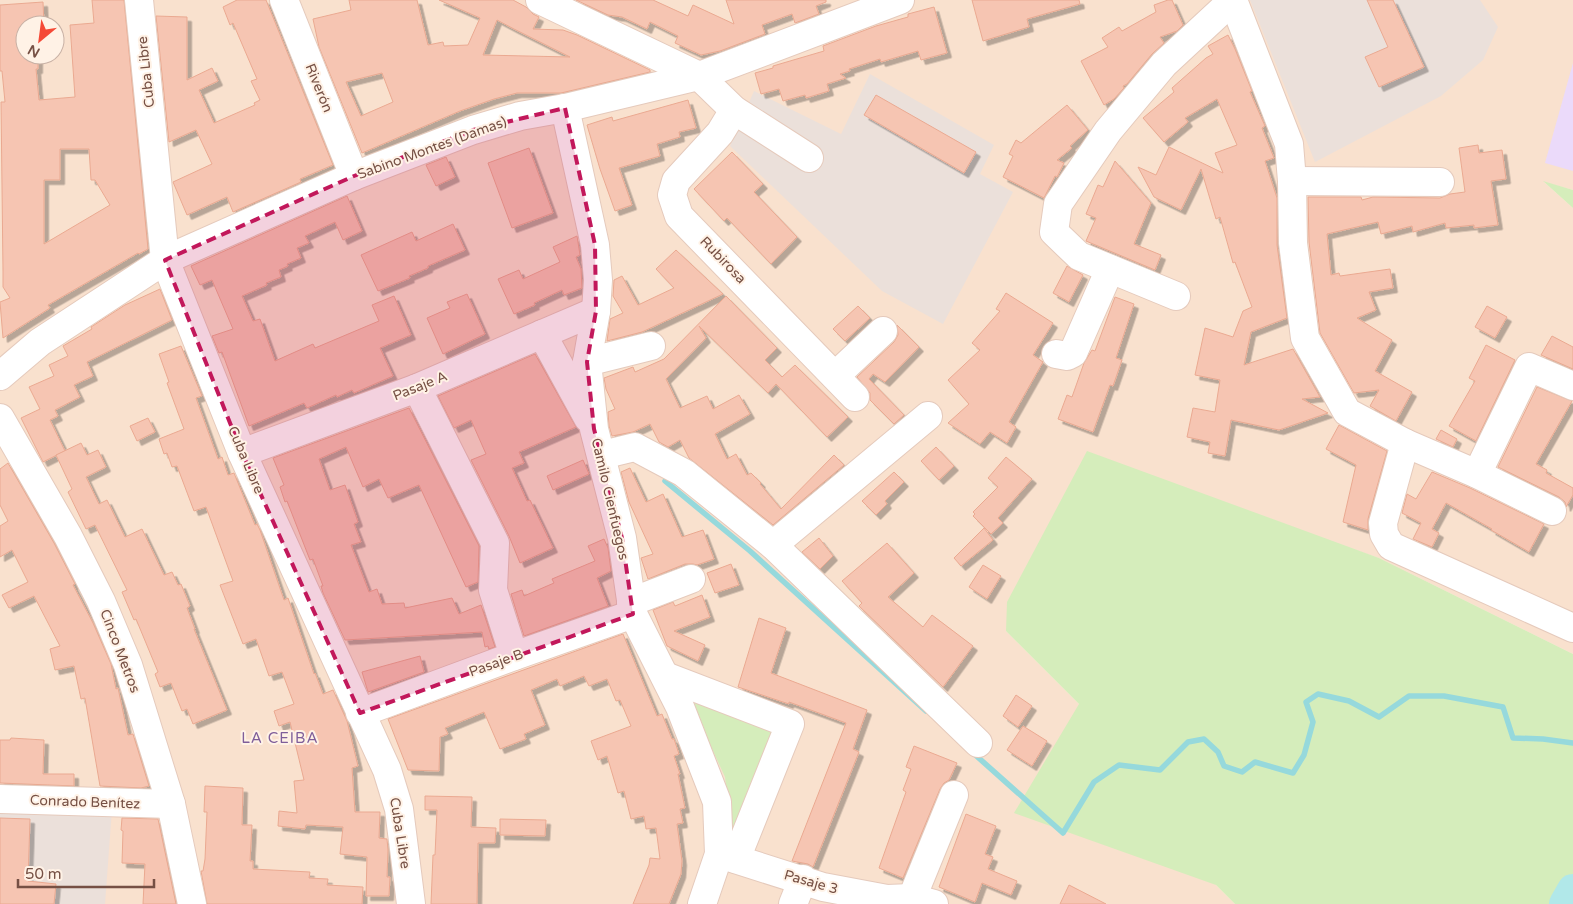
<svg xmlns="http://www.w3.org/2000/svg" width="1573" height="904" viewBox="0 0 1573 904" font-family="'Varela Round',sans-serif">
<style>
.residential{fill:#f9e1ce;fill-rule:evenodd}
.industrial{fill:#ebe0da}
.education{fill:#ebdafa}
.green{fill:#d5edbb}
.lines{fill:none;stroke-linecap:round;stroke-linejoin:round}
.stream{stroke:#96d9dc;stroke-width:5.5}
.river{stroke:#b1e8e9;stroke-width:32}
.building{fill:#f6c5b2;stroke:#eaa991;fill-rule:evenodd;filter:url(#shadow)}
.minor-casing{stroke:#e5cabc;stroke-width:30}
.minor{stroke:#fff;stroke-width:28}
.marked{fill:#c2185b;fill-opacity:0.2;stroke:#c2185b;stroke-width:4;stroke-dasharray:10 6;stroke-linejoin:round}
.labels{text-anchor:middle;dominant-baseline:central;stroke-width:4;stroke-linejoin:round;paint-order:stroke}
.street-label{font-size:14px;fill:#765044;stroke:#fff2e6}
.neighbourhood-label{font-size:15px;letter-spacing:1px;fill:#7f5e9a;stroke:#fff2e6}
</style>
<defs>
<filter id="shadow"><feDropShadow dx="4.5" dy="4.5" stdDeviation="0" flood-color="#0004"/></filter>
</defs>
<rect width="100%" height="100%" fill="#feeedd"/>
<path class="residential" d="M0,0H1573V190L1544,182L1573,208V654L1379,558L1309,534L1006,631L1079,704L1216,885L1235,904H0ZM25,25H55V55H25Z"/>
<g class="industrial">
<path d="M1250,0H1480L1498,27L1483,60L1441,96L1315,162Z"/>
<path d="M870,74L994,145L980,174L1013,192L943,324L882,291L730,146L754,91L841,134Z"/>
<path d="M0,805L112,809L105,904H0Z"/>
</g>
<path class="education" d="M1573,63V171L1545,163Z"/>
<g class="green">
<path d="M1543,181L1573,190V208Z"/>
<path d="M1087,451L1379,558L1573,654V904H1235L1216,885L1014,813L1079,704L1006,631L1007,602Z"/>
<path d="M688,697L775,730L737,830L731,828L725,777Z"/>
</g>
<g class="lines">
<g class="stream">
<path d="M665,481L750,551L926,711"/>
<path d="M972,752L1063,833L1094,782L1119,765L1160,770L1188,742L1204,739L1218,752L1224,766L1242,772L1255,762L1293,773L1304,755L1313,722L1306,702L1318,694L1349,701L1379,717L1409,696H1444L1503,707L1513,738L1543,739L1573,743"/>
</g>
<path class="river" d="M1565,904L1573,890"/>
</g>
<g class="building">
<path d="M92,0H124L148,249L139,254L138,253L48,305L50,308L3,338L0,302L10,298L3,287V271L1,102H5L2,71H0V5L43,2L44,25H25V55H38V69H36L39,100L75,97L70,25L94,23ZM60,149H89L91,180H95L110,205L44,244V180H60Z"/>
<path d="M237,0H266L333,165L300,179L301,182L233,212L227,197L187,215L173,182L212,164L196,130L169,142L156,16L187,17V80L212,68L218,81L199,90L214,123L255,105L254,103L260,100L251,81L257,79L233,23L230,25L223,7Z"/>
<path d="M349,0H417L428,45L443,42L444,46L468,45L480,18L439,0H513L526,7L533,14L539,17L533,29L563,30L577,35L650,70V72L561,93H517L494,99L460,111L362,153L319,47L313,19L351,10ZM497,20L514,29L570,57L483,55ZM382,73L393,102L361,116L346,82Z"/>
<path d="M576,0H653L688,16L693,5L734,24L726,0H826V2L816,6L819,14L795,23L792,14L762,25L765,34L720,51L701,55L675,43L678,36L650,22L647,29L622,17L608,15Z"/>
<path d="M972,0H1079L1080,4L1027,19L1029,27L983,41Z"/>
<path d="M1168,0H1172L1183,25L1177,31L1160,37L1164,43L1152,54L1127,84L1123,86L1124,88L1114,99L1104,105L1081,61L1108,47L1102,38L1119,27L1122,31L1156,12L1154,5Z"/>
<path d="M1367,0H1393L1424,67L1379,87L1365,57L1388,47Z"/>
<path d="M934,7L947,53L921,60L918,51L881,62L880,59L849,69L850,71L840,74L846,78L827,84L829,91L806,98L805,95L783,101L779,89L761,94L755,73L773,68V66L824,51L823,46L876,26L908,17V14Z"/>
<path d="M1228,35L1235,49L1252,91L1250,92L1265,126L1262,128L1274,158L1265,161L1277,198V245L1287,318L1251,332L1244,365L1293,349L1320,397L1302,399L1328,413L1279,430L1231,420L1225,456L1208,453L1210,442L1187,437L1193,408L1215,412L1220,380L1195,375L1205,328L1233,337L1243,311L1252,307L1235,262L1233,263L1220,217L1216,219L1201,169L1181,210L1154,197L1138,167L1156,175L1169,147L1223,173L1215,153L1237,145L1217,99L1185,118L1188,122L1164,142L1143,118L1174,92L1172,88L1206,58L1213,54L1208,46Z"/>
<path d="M876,95L976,152L964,173L864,115Z"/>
<path d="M688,100L696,128L679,132L680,137L657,144L660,156L619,168L632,205L615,211L600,169L587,125L612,117L613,121Z"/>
<path d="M1067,105L1088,130L1070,146L1072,148L1057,160L1064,163L1057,177L1055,176L1044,198L1003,177L1013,156L1009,154L1016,140L1021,143Z"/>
<path d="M1478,145L1479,153L1502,150L1506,179L1491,181L1498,225L1474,228V225L1446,228L1445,223L1413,232L1412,226L1381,234L1378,222L1327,234L1331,275L1339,273L1340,276L1390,269L1393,288L1369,292L1376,310L1357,318L1392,340L1375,371L1412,392L1396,421L1370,406L1379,390L1354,393L1320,333L1309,242L1308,197H1361L1362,200L1373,197L1440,198L1450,194L1465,192L1459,148Z"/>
<path d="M529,148L553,213L512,228L488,163Z"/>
<path d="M732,152L763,184L754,192L797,237L771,264L727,218L724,221L694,189Z"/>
<path d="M446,157L455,177L436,186L426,165Z"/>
<path d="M1115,161L1151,203L1134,244L1161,255L1155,270L1086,241L1096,218L1086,214L1098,185L1103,187Z"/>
<path d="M347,196L362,231L343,240L335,222L305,236L309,243L297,248L301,258L287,264L288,266L279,270L281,277L266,283L267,285L242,296L253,321L260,319L275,361L313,344L315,348L379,321L372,305L394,296L411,335L380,348L393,376L354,393L352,390L337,397L336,395L307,408L304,403L249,426L222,352L219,353L212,336L233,329L212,280L200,285L191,266Z"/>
<path d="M453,224L465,250L428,266V268L409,276L410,278L378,291L361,255L412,232L416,241Z"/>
<path d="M577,236L580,255L576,257L581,269L582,288L564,295L562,290L534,303L535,305L514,314L498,279L519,270L523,279L560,262L553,247Z"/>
<path d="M676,250L723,294L642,332L607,341L610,319L623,313L613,296L614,280L622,276L638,305L674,288L656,269Z"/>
<path d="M1067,266L1083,275L1069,302L1053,293Z"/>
<path d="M160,289L172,320L87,362L93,376L74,385L80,397L55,410L58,416L50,420L65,451L43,462L21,418L40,409L29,387L54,376L49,365L68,356L63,346L92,329L91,327L125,305Z"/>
<path d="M1006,293L1053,323L1033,355L1043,362L1009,422L1016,427L1007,443L990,432L980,444L948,423L969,404L948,380L980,350L972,343L1000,311L996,309Z"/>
<path d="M467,294L485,334L443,354L427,318L450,308L447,302Z"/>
<path d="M726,296L777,348L765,360L782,377L795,365L848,417L827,437L776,384L768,393L699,326L706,338L666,379L680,408L707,396L713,409L739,395L750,414L715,434L727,459L736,454L747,475L751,473L761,483L760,484L781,509L834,455L844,465L773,525L689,458L680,440L668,447L659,442L650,424L633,432L612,436L609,426L608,412L615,409L606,389L604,378L633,367L635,372L664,359Z"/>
<path d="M1115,297L1134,304L1116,358L1122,360L1113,386L1110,385L1093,432L1058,419L1067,395L1072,397L1084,363L1092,350L1095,351Z"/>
<path d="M858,306L870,318L845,341L833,329Z"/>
<path d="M1487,306L1507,317L1495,338L1475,327Z"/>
<path d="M897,325L919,347L885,382L873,374L869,379L904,415L894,424L870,400V393L857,377L894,342L898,335Z"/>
<path d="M1552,336L1573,347V369L1541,355Z"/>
<path d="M1486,345L1515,360L1476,441L1449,426L1475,381L1469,378Z"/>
<path d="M181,346L202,396L196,398L218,459L222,457L228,475L234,473L255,525L257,524L260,530L284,600L288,598L314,674L315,673L323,694L333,690L347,721L358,766L352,768L355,812H380L379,838L387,839L388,850L387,877H390L389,896H366L367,857L340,854L343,827L306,825L305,829L278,826L279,811L297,813L294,781L304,780L290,722L279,726L274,711L294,704L282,672L269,676L256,639L243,644L220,585L233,581L206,507L194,511L177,466L172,467L167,453L164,454L159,439L184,429L167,383L169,382L159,354Z"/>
<path d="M535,354L576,427L519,452L524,463L512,468L527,501L530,500L553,548L520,563L509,536L471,460L486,454L471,420L454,428L438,396Z"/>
<path d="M1537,387L1572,401L1536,464L1547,470L1546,473L1573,488V495L1566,507L1565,502L1559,497L1498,467Z"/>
<path d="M409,408L479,546L478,582L466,587L419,485L388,498L379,479L363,487L346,447L319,459L330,490L345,485L358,522L354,524L361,542L351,545L369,592L377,589L382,604L404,603L405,608L452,598L459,614L481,605L495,647L489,649L488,646L485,647L482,632L345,640L323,593L321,586H323L313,559L310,560L287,501L285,502L280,487L284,485L273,458Z"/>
<path d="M148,418L155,432L137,441L130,426Z"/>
<path d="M1339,425L1387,451L1368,519V530L1343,522L1356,465L1326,449Z"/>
<path d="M1441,430L1457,439L1453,447L1436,439Z"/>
<path d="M81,443L87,455L98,450L106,467L86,477L99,504L107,500L125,537L142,529L164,575L172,572L178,585L181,584L190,606L187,608L195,629H194L227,710L193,724L187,709L182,711L171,683L160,687L155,674L158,672L136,619L134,620L122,592L127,590L95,525L86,529L68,492L72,489L56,455Z"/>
<path d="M936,447L954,466L939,480L921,461Z"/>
<path d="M1006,457L1032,479L998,518L1003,523L991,534L973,516L975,514L973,512L998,487L988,478Z"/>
<path d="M583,460L589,474L553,490L547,476Z"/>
<path d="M8,463L54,543L75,584L73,585L93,623L111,664L116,689L118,688L128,735L133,734L149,786L141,788L100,786L85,698L81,699L74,666L55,670L50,649L60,646L34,596L9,608L2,595L28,582L12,550L0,557V526L8,521L0,505V469Z"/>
<path d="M630,468L646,502L663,494L682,537L703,530L714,559L697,565L693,564H685L648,579L641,558L653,554L629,502L621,472Z"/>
<path d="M894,472L904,482L885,501L887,504L876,515L862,501Z"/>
<path d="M1432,472L1470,488L1544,524L1529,552L1491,530L1492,529L1446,503L1432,529L1439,533L1432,547L1413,539L1421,523L1402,513L1407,494L1416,499Z"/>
<path d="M984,528L993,540L961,566L954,558Z"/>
<path d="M819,538L833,556L820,569L802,552Z"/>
<path d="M604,539L608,548L611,571L597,578L608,606L524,636L511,594L522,590L524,596L554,583L552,579L595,561L588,546Z"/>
<path d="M887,543L914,573L888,597L923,627L932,615L973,646L943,687L859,606L862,603L842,581Z"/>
<path d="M731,564L739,585L715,593L707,573Z"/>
<path d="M983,565L1001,576L987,599L969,587Z"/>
<path d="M702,595L710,617L674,631L705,645L698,661L667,646L653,610L673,602L675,606Z"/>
<path d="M759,618L786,628L771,673L867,710L853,749L859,752L813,867L808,864L792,861L846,723L789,702V704L738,687Z"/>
<path d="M623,634L657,716L662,714L672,739H674L679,754L674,756L680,774H678L685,808L680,809L683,823L677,824L682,861L681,874L669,904H633L649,865L650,858L660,859L656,828L646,829L644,816L631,819L624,791L618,793L607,756L598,760L591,741L631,726L620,700L616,701L607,679L589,686L584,676L560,686L557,679L531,690L545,725L524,734L526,739L500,749L484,712L445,728L448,734L440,737L439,771L408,770L388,719Z"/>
<path d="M420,656L424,672L368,692L362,672Z"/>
<path d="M1016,695L1032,706L1018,727L1003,716Z"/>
<path d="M1023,726L1047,741L1032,766L1007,750Z"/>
<path d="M11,738L44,740L43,774H74V786L0,783V740H10Z"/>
<path d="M914,746L957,763L949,780L944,783L940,789L903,878L879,868L906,792L903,790L911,769L906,767Z"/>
<path d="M205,786L243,788L242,825H252L250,861H253V869L310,872L309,878L328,879L327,885L363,887L362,904H207L201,871H203L205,859L207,812H204Z"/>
<path d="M425,796L472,797L471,827L496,828L495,843H478L477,904H431L433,855H435L437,810H425Z"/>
<path d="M966,814L996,826L985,854L993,857L988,869L1017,881L1011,895L982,883L975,902L939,887Z"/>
<path d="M0,818L30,819L28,881L56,884L54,904H0Z"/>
<path d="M122,818L158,819L176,904H143L145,864L122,863L123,831L121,830Z"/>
<path d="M500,819L546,820L545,836L500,835Z"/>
<path d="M1069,885L1106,904H1060Z"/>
</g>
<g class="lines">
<g class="minor-casing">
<g id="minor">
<path d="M139,0L165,260L242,453L387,770L399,809L411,904"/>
<path d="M284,0L354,176"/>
<path d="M540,0L699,76L734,110L809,158"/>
<path d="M1233,0L1289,144L1292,181L1293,243L1305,338L1347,412L1405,443L1477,474L1552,511"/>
<path d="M565,108L595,245L598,280L596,311L587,362L594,429L622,538L633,614L680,707L717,802L719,854L702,904"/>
<path d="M734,110L720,133L676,181L672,195L679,216L855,397"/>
<path d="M1292,181L1440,182"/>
<path d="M1176,296L1079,256L1054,232L1058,204L1108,131L1164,64L1233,0"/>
<path d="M542,334L588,418"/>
<path d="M1056,354L1067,356L1073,353L1110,269"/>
<path d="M587,362L651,346"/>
<path d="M0,376L40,342L165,260L354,176L473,130L520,116L565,108L699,76L900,0"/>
<path d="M835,376L883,331"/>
<path d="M417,388L495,543L493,590L514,656"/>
<path d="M0,418L68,536L101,601L128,665L171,804L192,904"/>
<path d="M1405,443L1383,523L1384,534L1391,546L1573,628"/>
<path d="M242,453L417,388L596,311"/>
<path d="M602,455L635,447L684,473L773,545L978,743"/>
<path d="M1477,474L1529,367L1573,386"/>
<path d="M773,545L928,416"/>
<path d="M631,602L691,579"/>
<path d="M665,676L790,724L736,859"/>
<path d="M360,713L514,656L633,614"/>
<path d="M0,799L171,804"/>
<path d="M719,854L823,887L887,899L912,898L934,904"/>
<path d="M912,898L954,795"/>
<path d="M793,904L803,879"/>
</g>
</g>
<use href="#minor" class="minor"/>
</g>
<path class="marked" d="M565,108L595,245L596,311L587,362L594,429L622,538L633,614L360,713L242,453L165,260L354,176L473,130Z"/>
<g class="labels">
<g class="street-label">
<text transform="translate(146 72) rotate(-96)">Cuba Libre</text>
<text transform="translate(319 88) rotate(68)">Riverón</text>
<text transform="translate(432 148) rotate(-20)">Sabino Montes (Damas)</text>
<text transform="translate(723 260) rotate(46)">Rubirosa</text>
<text transform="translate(420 386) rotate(-22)">Pasaje A</text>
<text transform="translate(246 460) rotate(67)">Cuba Libre</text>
<text transform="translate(610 499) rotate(77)">Camilo Cienfuegos</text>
<text transform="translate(120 651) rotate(69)">Cinco Metros</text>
<text transform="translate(496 663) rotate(-20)">Pasaje B</text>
<text transform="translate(85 802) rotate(2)">Conrado Benítez</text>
<text transform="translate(400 833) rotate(81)">Cuba Libre</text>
<text transform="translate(811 882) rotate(16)">Pasaje 3</text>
</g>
<g class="neighbourhood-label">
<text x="280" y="738">LA CEIBA</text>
</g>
</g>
<g transform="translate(40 40) rotate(209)"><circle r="24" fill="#fff2e6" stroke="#c8b1a5"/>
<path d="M0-4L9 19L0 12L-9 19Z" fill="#f54936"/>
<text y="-8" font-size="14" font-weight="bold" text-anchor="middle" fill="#765044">N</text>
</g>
<path d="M18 879v8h136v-8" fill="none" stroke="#765044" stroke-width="2.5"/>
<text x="25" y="879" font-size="15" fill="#765044" stroke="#fff2e6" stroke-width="4" paint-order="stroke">50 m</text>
</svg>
